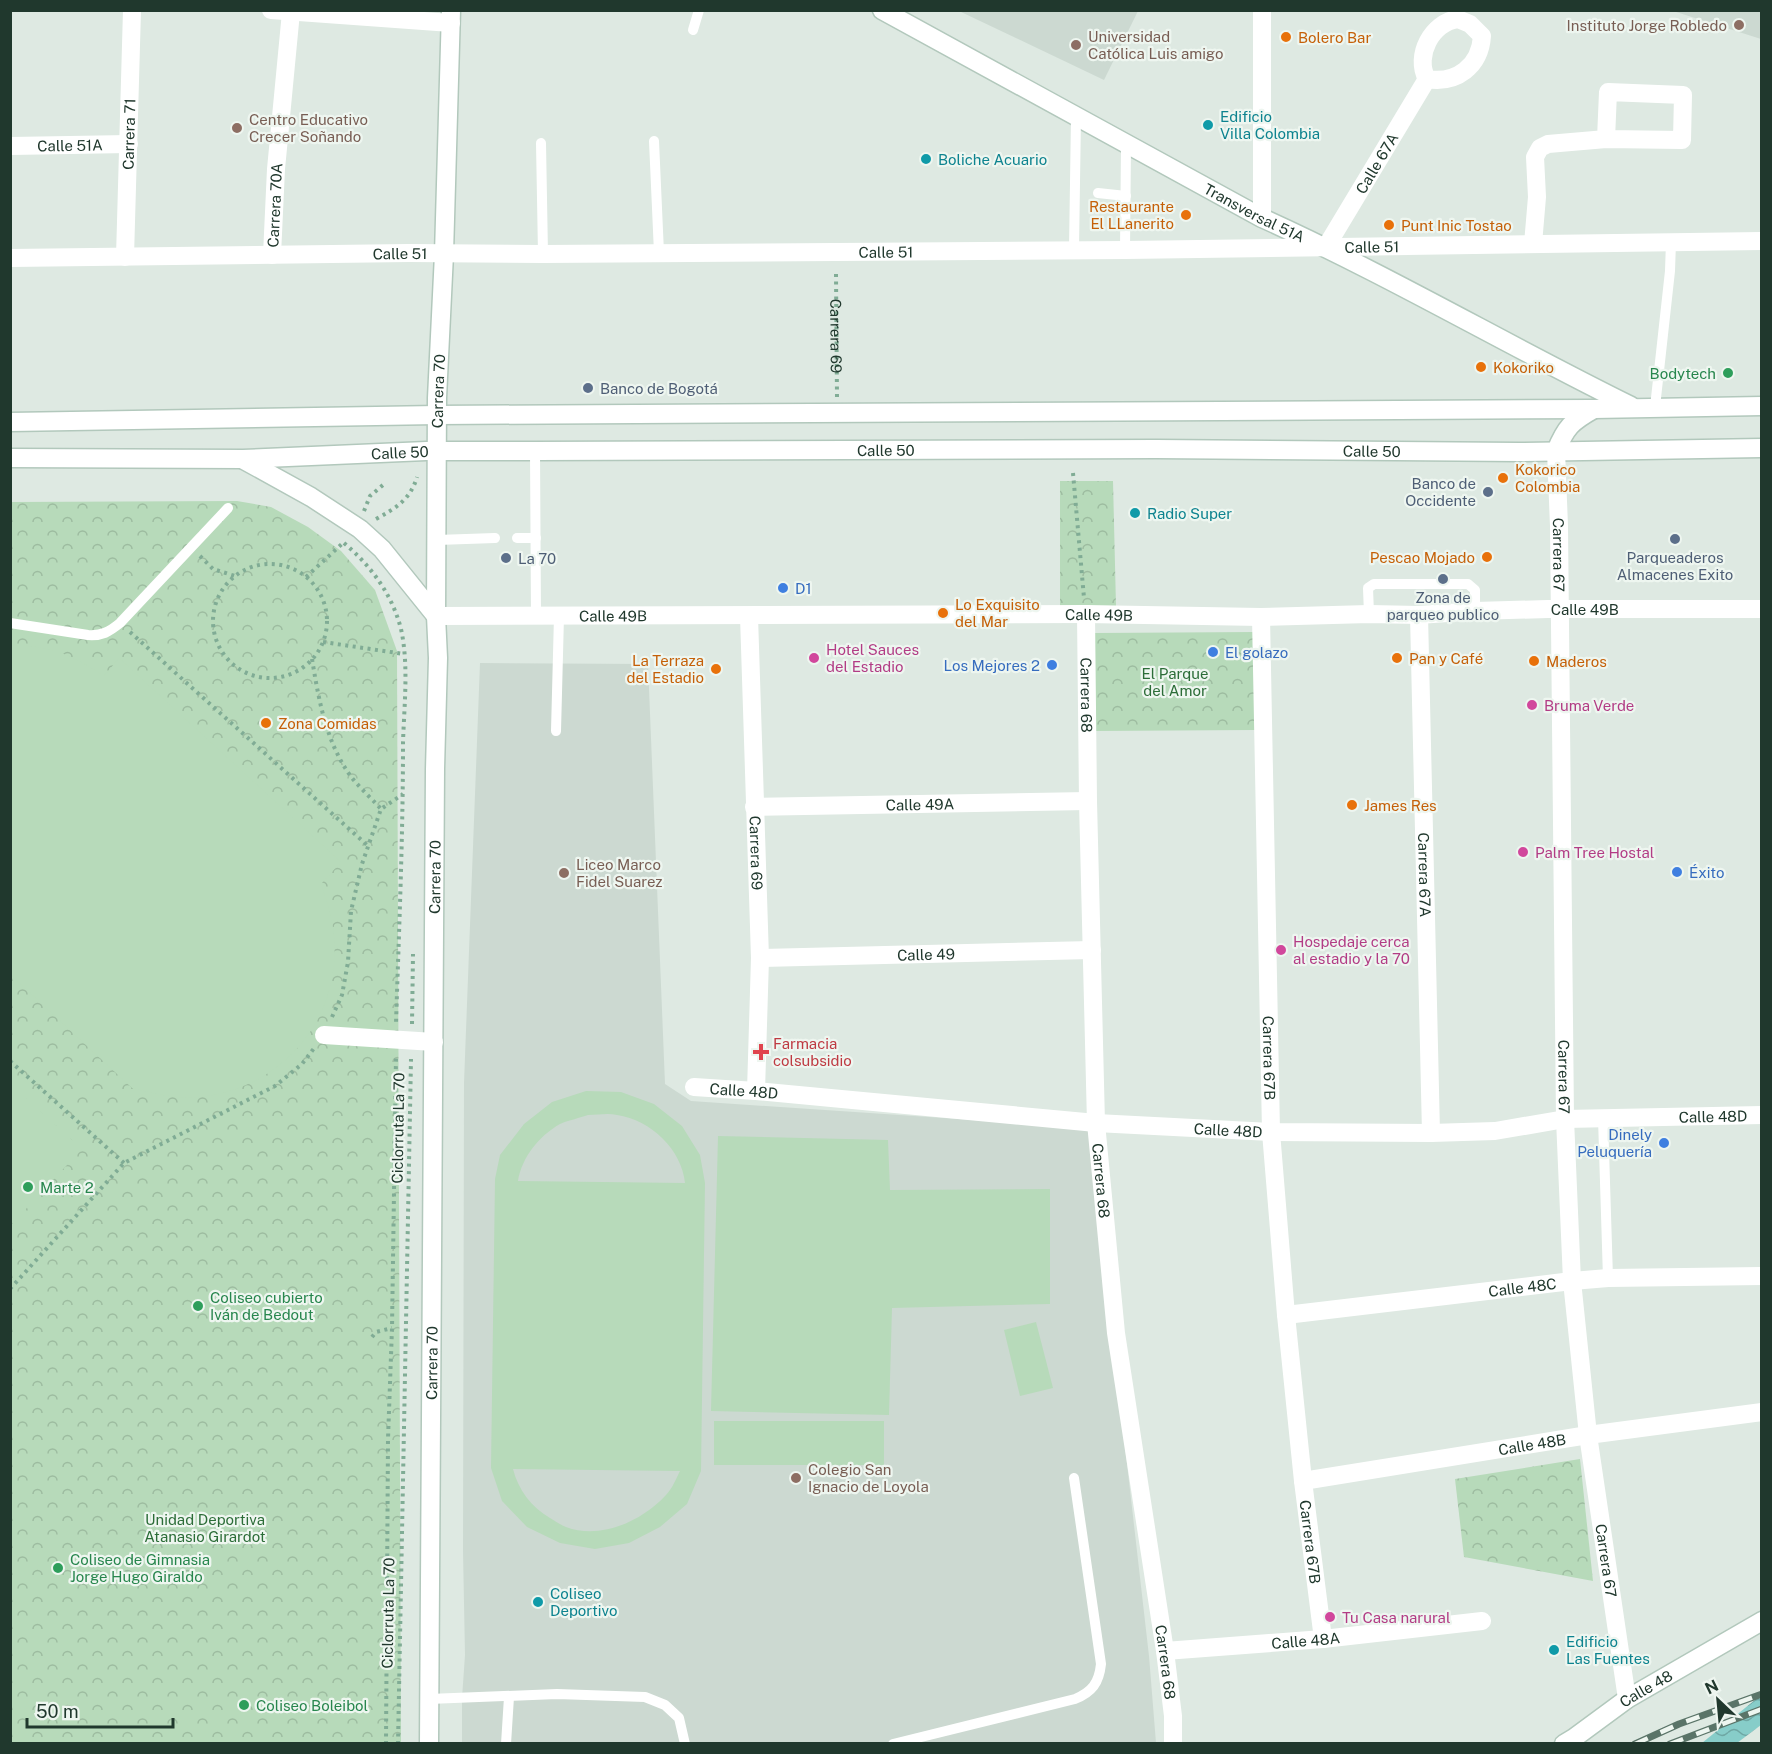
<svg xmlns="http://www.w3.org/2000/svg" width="1772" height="1754" viewBox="0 0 1772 1754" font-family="'Public Sans',sans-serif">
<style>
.built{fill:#ccd9d1}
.park{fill:url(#park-crowns)}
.pitch{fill:#b7daba;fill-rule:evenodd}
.water{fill:url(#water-waves)}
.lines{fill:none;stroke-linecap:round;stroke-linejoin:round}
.secondary-casing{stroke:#b2c8bc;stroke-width:21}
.path{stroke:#80ac95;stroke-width:4;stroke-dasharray:3 4.5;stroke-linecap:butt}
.lane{stroke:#fff;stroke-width:10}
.street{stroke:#fff;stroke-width:18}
.secondary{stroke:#fff;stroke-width:18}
.rail-casing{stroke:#5a7468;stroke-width:7}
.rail{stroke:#eef6f0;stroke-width:4.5;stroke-dasharray:14;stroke-linecap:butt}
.education-dot{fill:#8d6e63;stroke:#eef6f0;stroke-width:2}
.food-dot{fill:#e8710a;stroke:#eef6f0;stroke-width:2}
.culture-dot{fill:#0f9aa8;stroke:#eef6f0;stroke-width:2}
.leisure-dot{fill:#2e9e5b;stroke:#eef6f0;stroke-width:2}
.service-dot{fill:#5c6f8a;stroke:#eef6f0;stroke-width:2}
.shop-dot{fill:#3f7fe0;stroke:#eef6f0;stroke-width:2}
.hotel-dot{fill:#d1479c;stroke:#eef6f0;stroke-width:2}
.health-dot{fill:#e0444e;stroke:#eef6f0;stroke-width:2}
.labels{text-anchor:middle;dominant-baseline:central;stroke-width:4.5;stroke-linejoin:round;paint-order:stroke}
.education-label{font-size:15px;fill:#785e54;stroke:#eef6f0;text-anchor:start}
.food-label{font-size:15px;fill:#c56008;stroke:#eef6f0;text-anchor:start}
.culture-label{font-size:15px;fill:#0d838f;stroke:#eef6f0;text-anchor:start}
.street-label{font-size:15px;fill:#20382d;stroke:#eef6f0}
.leisure-label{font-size:15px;fill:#27864d;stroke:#eef6f0;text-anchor:start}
.service-label{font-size:15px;fill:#4e5e75;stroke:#eef6f0;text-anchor:start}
.shop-label{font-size:15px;fill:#366cbe;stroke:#eef6f0;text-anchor:start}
.hotel-label{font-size:15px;fill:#b23c85;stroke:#eef6f0;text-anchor:start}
.park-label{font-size:15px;fill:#2c6d38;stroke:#eef6f0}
.health-label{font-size:15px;fill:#be3a42;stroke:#eef6f0;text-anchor:start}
</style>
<defs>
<pattern id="park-crowns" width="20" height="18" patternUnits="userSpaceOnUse" patternTransform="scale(1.5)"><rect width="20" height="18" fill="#b7daba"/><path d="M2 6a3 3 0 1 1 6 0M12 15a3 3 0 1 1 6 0" fill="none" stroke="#9dbca0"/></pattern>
<pattern id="water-waves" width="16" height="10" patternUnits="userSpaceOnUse" patternTransform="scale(1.5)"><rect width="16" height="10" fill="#87cdc9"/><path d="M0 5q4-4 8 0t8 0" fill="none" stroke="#6ea7a4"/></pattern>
</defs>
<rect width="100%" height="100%" fill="#dee9e2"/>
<g class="built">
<path d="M959,11H1138L1104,80Z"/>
<path d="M1673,11H1761V39Z"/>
<path d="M480,663L648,664L665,1084L691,1101L1091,1128L1108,1298L1149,1656L1156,1743L462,1744V1698L465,1655L463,1551L464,1083Z"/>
</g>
<g class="park">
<path d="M1060,481H1113L1116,606L1060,607Z"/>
<path d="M237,501L271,507L308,527L341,551L375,590L397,651L401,1743H11L10,502Z"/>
<path d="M1254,632L1255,730L1095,731L1094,633Z"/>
<path d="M1580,1459L1593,1581L1464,1557L1455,1479Z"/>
</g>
<g class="pitch">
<path d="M10,645C51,646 71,654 104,676L119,658L341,862L321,884C327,901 333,919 334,937C341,1015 288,1081 213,1095C186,1101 158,1095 132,1088L11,975Z"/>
<path d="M10,1083L82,1149L11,1225H10Z"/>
<path d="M586,1091L621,1092L654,1104L682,1126L700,1155L705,1183L701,1471L687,1504L660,1527L629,1543L595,1549L560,1543L527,1527L502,1501L491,1468L495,1179L500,1155L524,1124L552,1102ZM588,1115C598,1115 608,1113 617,1115C651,1120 682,1150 685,1183L518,1181C522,1157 539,1136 560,1124C569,1120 580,1118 588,1115ZM513,1469L679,1471H680C676,1479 672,1489 666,1495C642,1521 601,1540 566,1527C561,1525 555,1521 550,1518C531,1507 518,1489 513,1469Z"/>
<path d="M718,1136L888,1140L890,1190L1050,1189V1304L892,1308L889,1415L711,1411Z"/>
<path d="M1036,1322L1053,1388L1020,1396L1004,1330Z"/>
<rect x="714" y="1421" width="170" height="44"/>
</g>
<path class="water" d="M1761,1695V1725L1737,1743H1702Z"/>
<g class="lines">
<g class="secondary-casing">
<g id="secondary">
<path id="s19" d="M882,10L1262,218C1388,275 1507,345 1631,406"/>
<path d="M10,422L437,415L1594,409L1762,406"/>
<path d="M1556,451C1566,427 1571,422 1594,409"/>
<path id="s20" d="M10,458L243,459L426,451H535L1156,449L1519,452L1762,448"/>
<path d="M244,460L311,497L360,529L382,549L436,616"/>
<path id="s21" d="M429,1744L435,769L438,658L436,616L437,398L444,254L451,10"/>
<path id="s22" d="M1564,1744L1574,1738L1627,1699L1762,1621"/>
</g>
</g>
<g class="path">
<path id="s1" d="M836,274L837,397"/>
<path d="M1073,473L1084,598"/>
<path d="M364,511L370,496L383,485"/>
<path d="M376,519C396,508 410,500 417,477"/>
<path d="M344,543C371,566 392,594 401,629C409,665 404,707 403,743C403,837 399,930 396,1023"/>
<path d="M200,556L213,569L235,576"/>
<circle cx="270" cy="621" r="57"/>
<path d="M306,577L343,543"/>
<path d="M130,632L368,846"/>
<path d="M323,642L404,654"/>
<path d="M312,659C319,701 326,743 352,778C361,789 372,799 381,809"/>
<path d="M332,1017L342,995L348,962L351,911L362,864L381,809L403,794"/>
<path d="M412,1024L413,954"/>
<path d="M10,1061L124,1163"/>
<path d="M10,1289L124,1163L275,1086L302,1064L315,1047"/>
<path d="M372,1337L376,1332L392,1328"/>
<path d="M386,1744L388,1439L392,1328L396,1057"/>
<path d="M398,1744L411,1059"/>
</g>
<g class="lane">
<path d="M693,30L699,10"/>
<path d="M654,141L659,253"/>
<path d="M541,143L543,254"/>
<path d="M1098,193L1126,196"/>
<path d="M1074,249L1076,116"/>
<path d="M1125,250L1126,144"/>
<path d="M1655,407L1670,271L1671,242"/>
<path d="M535,451L536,616"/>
<path d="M517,538H536"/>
<path d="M437,540L495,538"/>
<path d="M1369,614L1368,588L1374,584H1468L1475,590V611"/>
<path d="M10,623L88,635C102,636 109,632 120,623L228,508"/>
<path d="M556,731L559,616"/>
<path d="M1603,1118L1608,1278"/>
<path d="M429,1699L557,1694L645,1697L665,1705L679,1718L685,1744"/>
<path d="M506,1744L509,1697"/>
<path d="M893,1744L1075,1699C1092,1692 1099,1683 1101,1664L1074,1478"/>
</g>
<g class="street">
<path d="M271,10L451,23"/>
<path d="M1262,10V218"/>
<path d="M1458,19L1470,24L1482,36C1480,66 1457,84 1427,79C1414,56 1432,22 1458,19Z"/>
<path id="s2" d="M10,146L129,144"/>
<path d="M1533,244L1537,197L1535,157L1540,148L1548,144L1606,139L1682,140L1683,95L1608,92L1606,139"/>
<path id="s3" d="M1326,247L1427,79"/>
<path id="s4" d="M272,255L276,169L291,12"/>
<path id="s5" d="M125,257L132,10"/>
<path id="s6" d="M10,258L409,253L543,254L1125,250L1762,241"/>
<path id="s7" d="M1556,451L1559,526L1565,1119L1572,1281L1588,1435L1627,1699"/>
<path id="s8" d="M1086,614L1088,801L1096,1123L1116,1333L1165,1651L1173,1716V1744"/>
<path id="s9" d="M1419,615L1431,1133"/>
<path id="s10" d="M436,616L1086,614L1261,617L1369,614L1419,615L1475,611L1548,609H1762"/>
<path id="s11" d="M749,616L760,958L756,1091"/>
<path id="s12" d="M1261,617L1271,1132L1286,1315L1303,1481L1323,1639"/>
<path id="s13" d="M754,807L1088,801"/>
<path id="s14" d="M760,958L1092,950"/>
<path d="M324,1035L434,1042"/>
<path id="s15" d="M694,1087L756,1091L1096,1123L1271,1132L1431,1133L1495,1131L1565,1119L1762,1115"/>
<path id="s16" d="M1286,1315L1572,1281L1608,1278L1762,1276"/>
<path id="s17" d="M1303,1481L1588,1435L1762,1412"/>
<path id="s18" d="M1165,1651L1323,1639L1482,1621"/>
</g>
<use href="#secondary" class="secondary"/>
<g class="rail-casing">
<g id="rail">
<path d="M1635,1744L1679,1724L1762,1694"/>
<path d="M1670,1744L1762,1709"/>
</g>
</g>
<use href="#rail" class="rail"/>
</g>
<g class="education-dot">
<circle cx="1739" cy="25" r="6"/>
<circle cx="1076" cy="45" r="6"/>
<circle cx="237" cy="128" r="6"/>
<circle cx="564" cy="873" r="6"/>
<circle cx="796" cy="1478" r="6"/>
</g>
<g class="food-dot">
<circle cx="1286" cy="37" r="6"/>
<circle cx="1186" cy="215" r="6"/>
<circle cx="1389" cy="225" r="6"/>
<circle cx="1481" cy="367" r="6"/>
<circle cx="1503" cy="478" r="6"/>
<circle cx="1487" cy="557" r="6"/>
<circle cx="943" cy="613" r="6"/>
<circle cx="1397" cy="658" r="6"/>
<circle cx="1534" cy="661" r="6"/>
<circle cx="716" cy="669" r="6"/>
<circle cx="266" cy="723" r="6"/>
<circle cx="1352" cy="805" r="6"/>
</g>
<g class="culture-dot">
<circle cx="1208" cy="125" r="6"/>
<circle cx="926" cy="159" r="6"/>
<circle cx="1135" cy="513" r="6"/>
<circle cx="538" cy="1602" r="6"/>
<circle cx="1554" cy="1650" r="6"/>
</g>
<g class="leisure-dot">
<circle cx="1728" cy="373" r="6"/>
<circle cx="28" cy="1187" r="6"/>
<circle cx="198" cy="1306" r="6"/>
<circle cx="58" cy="1568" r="6"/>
<circle cx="244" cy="1705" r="6"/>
</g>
<g class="service-dot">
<circle cx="588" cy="388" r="6"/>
<circle cx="1488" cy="492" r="6"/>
<circle cx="1675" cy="539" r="6"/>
<circle cx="506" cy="558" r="6"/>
<circle cx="1443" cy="579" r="6"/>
</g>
<g class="shop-dot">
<circle cx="783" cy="588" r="6"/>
<circle cx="1213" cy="652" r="6"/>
<circle cx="1052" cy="665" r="6"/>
<circle cx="1677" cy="872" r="6"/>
<circle cx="1664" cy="1143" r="6"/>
</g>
<g class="hotel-dot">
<circle cx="814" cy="658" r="6"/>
<circle cx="1532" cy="705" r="6"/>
<circle cx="1523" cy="852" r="6"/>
<circle cx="1281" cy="950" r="6"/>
<circle cx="1330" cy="1617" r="6"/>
</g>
<path class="health-dot" d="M758 1043h6v6h6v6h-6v6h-6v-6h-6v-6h6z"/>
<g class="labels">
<g class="education-label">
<text x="1727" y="25" text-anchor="end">Instituto Jorge Robledo</text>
<text x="1088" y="36">Universidad<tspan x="1088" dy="17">Católica Luis amigo</tspan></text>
<text x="249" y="119">Centro Educativo<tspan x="249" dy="17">Crecer Soñando</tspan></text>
<text x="576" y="864">Liceo Marco<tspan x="576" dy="17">Fidel Suarez</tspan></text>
<text x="808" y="1469">Colegio San<tspan x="808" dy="17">Ignacio de Loyola</tspan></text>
</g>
<g class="food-label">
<text x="1298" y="37">Bolero Bar</text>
<text x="1174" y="206" text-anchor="end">Restaurante<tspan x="1174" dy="17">El LLanerito</tspan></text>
<text x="1401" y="225">Punt Inic Tostao</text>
<text x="1493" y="367">Kokoriko</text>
<text x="1515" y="469">Kokorico<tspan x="1515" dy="17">Colombia</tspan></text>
<text x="1475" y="557" text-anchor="end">Pescao Mojado</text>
<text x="955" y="604">Lo Exquisito<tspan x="955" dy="17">del Mar</tspan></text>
<text x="1409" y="658">Pan y Café</text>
<text x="704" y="660" text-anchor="end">La Terraza<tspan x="704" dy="17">del Estadio</tspan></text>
<text x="1546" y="661">Maderos</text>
<text x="278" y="723">Zona Comidas</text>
<text x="1364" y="805">James Res</text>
</g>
<g class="culture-label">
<text x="1220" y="116">Edificio<tspan x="1220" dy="17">Villa Colombia</tspan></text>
<text x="938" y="159">Boliche Acuario</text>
<text x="1147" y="513">Radio Super</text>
<text x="550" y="1593">Coliseo<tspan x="550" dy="17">Deportivo</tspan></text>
<text x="1566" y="1641">Edificio<tspan x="1566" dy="17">Las Fuentes</tspan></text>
</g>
<g class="street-label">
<text stroke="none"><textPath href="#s5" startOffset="123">Carrera 71</textPath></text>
<text stroke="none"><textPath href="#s2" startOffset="60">Calle 51A</textPath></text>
<text stroke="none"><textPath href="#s3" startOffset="98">Calle 67A</textPath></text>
<text stroke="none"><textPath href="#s4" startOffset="50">Carrera 70A</textPath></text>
<text stroke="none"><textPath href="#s19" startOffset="424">Transversal 51A</textPath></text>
<text stroke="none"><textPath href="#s6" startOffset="1362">Calle 51</textPath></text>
<text stroke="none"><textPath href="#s6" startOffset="876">Calle 51</textPath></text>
<text stroke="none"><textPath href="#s6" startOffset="390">Calle 51</textPath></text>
<text stroke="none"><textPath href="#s1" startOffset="62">Carrera 69</textPath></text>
<text stroke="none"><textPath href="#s21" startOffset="1353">Carrera 70</textPath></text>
<text stroke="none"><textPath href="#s20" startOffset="876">Calle 50</textPath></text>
<text stroke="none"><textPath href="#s20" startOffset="1362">Calle 50</textPath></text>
<text stroke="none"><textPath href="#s20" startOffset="390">Calle 50</textPath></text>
<text stroke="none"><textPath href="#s7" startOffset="104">Carrera 67</textPath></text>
<text stroke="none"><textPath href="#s10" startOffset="1149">Calle 49B</textPath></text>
<text stroke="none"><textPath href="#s10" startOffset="663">Calle 49B</textPath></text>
<text stroke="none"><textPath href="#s10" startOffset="177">Calle 49B</textPath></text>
<text stroke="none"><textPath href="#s8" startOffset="81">Carrera 68</textPath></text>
<text stroke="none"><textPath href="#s13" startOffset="166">Calle 49A</textPath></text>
<text stroke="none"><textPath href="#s11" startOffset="237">Carrera 69</textPath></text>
<text stroke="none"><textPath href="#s9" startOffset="260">Carrera 67A</textPath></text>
<text stroke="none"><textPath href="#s21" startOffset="867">Carrera 70</textPath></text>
<text stroke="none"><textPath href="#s14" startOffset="166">Calle 49</textPath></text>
<text stroke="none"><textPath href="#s12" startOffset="441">Carrera 67B</textPath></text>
<text stroke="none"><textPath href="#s7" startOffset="626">Carrera 67</textPath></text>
<text stroke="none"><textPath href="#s15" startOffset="50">Calle 48D</textPath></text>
<text stroke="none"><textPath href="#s15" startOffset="1022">Calle 48D</textPath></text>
<text transform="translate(398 1128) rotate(-89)">Ciclorruta La 70</text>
<text stroke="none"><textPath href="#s15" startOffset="536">Calle 48D</textPath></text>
<text stroke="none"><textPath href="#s8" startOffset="567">Carrera 68</textPath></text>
<text stroke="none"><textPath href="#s16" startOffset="238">Calle 48C</textPath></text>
<text stroke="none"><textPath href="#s21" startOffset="381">Carrera 70</textPath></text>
<text stroke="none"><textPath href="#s17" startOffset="232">Calle 48B</textPath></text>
<text stroke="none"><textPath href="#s12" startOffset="927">Carrera 67B</textPath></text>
<text stroke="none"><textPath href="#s7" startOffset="1112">Carrera 67</textPath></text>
<text transform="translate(388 1613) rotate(-89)">Ciclorruta La 70</text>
<text stroke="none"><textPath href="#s18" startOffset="141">Calle 48A</textPath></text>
<text stroke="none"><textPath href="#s8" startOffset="1053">Carrera 68</textPath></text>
<text stroke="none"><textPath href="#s22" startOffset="99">Calle 48</textPath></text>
</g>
<g class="leisure-label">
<text x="1716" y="373" text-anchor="end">Bodytech</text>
<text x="40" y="1187">Marte 2</text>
<text x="210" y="1297">Coliseo cubierto<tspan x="210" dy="17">Iván de Bedout</tspan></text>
<text x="70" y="1559">Coliseo de Gimnasia<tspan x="70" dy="17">Jorge Hugo Giraldo</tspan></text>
<text x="256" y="1705">Coliseo Boleibol</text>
</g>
<g class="service-label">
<text x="600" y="388">Banco de Bogotá</text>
<text x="1476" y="483" text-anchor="end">Banco de<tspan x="1476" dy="17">Occidente</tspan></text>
<text x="1675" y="557" text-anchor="middle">Parqueaderos<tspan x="1675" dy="17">Almacenes Exito</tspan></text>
<text x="518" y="558">La 70</text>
<text x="1443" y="597" text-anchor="middle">Zona de<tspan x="1443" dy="17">parqueo publico</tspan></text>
</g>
<g class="shop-label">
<text x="795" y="588">D1</text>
<text x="1225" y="652">El golazo</text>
<text x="1040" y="665" text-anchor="end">Los Mejores 2</text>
<text x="1689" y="872">Éxito</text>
<text x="1652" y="1134" text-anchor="end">Dinely<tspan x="1652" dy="17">Peluquería</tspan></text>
</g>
<g class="hotel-label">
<text x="826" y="649">Hotel Sauces<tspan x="826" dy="17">del Estadio</tspan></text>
<text x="1544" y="705">Bruma Verde</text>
<text x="1535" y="852">Palm Tree Hostal</text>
<text x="1293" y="941">Hospedaje cerca<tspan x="1293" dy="17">al estadio y la 70</tspan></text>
<text x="1342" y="1617">Tu Casa narural</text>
</g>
<g class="park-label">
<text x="1175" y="673">El Parque<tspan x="1175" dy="17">del Amor</tspan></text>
<text x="205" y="1519">Unidad Deportiva<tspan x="205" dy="17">Atanasio Girardot</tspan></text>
</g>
<g class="health-label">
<text x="773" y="1043">Farmacia<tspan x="773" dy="17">colsubsidio</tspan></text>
</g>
</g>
<rect width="1772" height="1754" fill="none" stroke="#20382d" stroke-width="24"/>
<g transform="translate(1718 1700) rotate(334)" stroke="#eef6f0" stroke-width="4.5" paint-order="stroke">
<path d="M0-4.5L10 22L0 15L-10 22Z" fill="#20382d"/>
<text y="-9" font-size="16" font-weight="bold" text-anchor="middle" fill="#20382d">N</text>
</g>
<path d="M27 1718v9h146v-9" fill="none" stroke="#20382d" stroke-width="3"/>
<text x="36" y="1718" font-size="18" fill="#20382d" stroke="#eef6f0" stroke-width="4.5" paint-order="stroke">50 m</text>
</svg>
